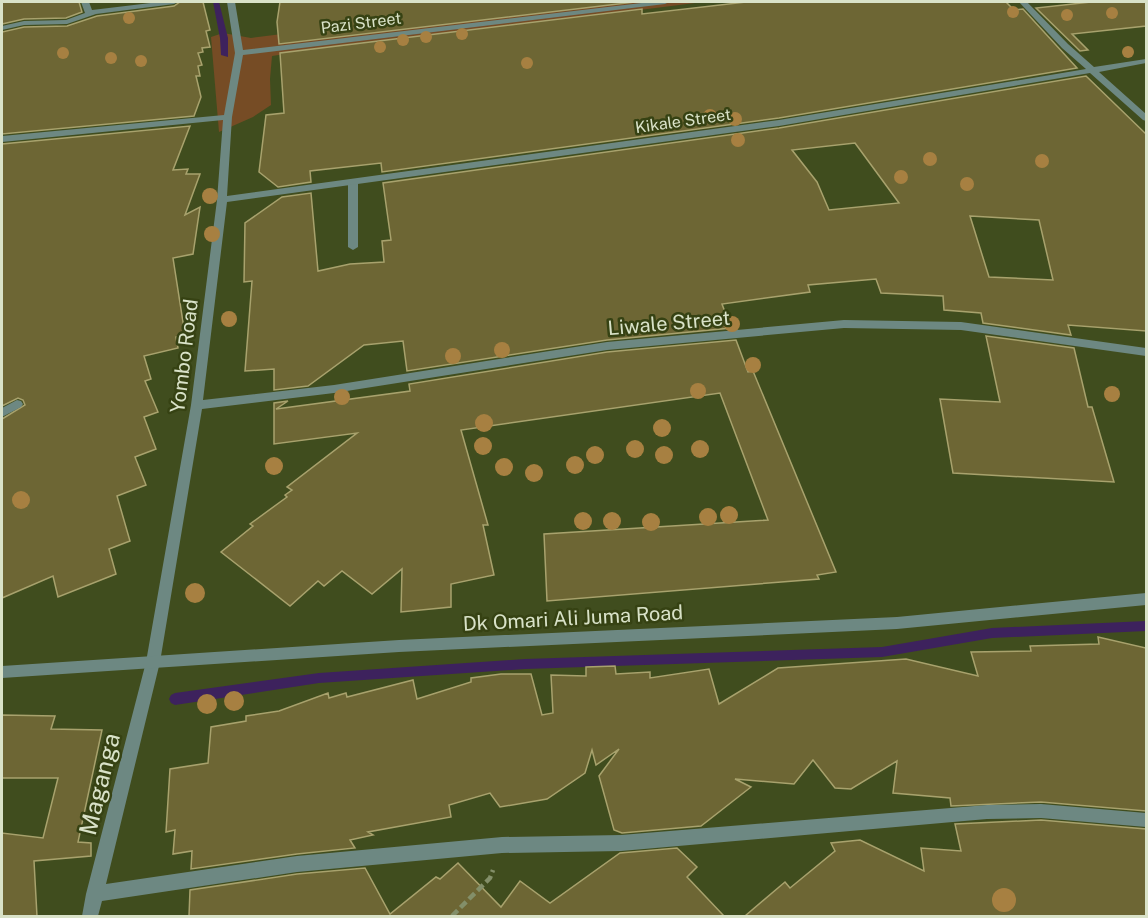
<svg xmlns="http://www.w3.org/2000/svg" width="1148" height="918" viewBox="0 0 1148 918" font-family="'Public Sans',sans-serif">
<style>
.green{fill:#764c25}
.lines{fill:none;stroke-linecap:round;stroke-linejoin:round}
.stream{fill:#3d225d;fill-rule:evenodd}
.building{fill:#6d6634;stroke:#a8a26d;stroke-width:1.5;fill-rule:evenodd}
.path{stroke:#838f69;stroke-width:4.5;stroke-dasharray:8 4;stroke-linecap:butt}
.service{fill:#6d8882;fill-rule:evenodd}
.minor{fill:#6d8882;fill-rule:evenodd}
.tertiary{fill:#6d8882;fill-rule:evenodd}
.tree{fill:#a78041}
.labels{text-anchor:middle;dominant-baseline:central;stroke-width:5;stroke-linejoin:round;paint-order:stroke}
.far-street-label{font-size:16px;fill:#d9e2c8;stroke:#364213}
.street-label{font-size:20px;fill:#d9e2c8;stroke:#364213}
.near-street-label{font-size:24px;fill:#d9e2c8;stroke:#364213}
</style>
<rect width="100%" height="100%" fill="#404d1e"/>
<path class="green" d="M621,2H703L423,37L364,42L272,56L270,79L271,105L253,117L219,132L211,37L223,33L251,38L402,19Z"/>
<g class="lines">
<g class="stream">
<path d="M213,2H219L228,38V57L221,55L220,38Z"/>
<path d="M1146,621V631L992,638L882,657L525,669L319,683L175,705L171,703L169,699L171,695L175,693L319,673L525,659L882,647L992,628Z"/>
</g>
</g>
<g class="building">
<path d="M2,2H79L82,12L66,18L24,19L2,24Z"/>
<path d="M180,2H203L210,30L206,31L210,47L202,48L203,52L198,53L202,65L198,66L200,76H196L201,97L194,116L2,134V32L24,27L67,26L97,16L174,6Z"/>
<path d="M280,2H635L279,44L277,22Z"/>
<path d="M746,2H1006L1014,10L1023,9L1077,68L779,118L382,172L381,163L310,171L311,182L278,187L259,172L266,115L284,113L280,53L642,9V14Z"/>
<path d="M1091,2H1146V26L1072,34L1088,50L1080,51L1036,8Z"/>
<path d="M1086,76L1146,134V331L1068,325L1071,335L983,323L981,313L944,310L943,296L881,293L876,279L808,285L810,292L722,304L731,328L607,340L407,371L403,341L364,345L308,386L274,390V369L245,371L252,281L244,282L245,223L282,197L311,193L318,271L350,264L384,262L382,241L391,240L383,183L779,128ZM855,143L899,203L829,210L817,182L792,150ZM970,216L1039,220L1053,280L989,277Z"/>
<path d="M190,126L173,170L188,169L186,174H200L185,215L200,207L193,254L173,258L185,335L176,337L178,348L144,356L151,379L145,381L158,412L144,417L156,449L135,457L146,485L117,496L130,541L109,549L116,574L58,597L53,576L2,598V419L25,405L23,400L18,398L2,406V144Z"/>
<path d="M986,336L1074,348L1088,407H1092L1114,482L953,473L940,399L1000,402Z"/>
<path d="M736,340L748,372L753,371L836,572L817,575L819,579L547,601L544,534L768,520L720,393L461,430L488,525H483L494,575L451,584V607L401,612L402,569L372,594L342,571L324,586L318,581L290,606L221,552L253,526L250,524L287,497L285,495L292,490L287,487L357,433L274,444V403L288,401L276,409L410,391L409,384L607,352Z"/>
<path d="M1098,637L1146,648V811L1041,802L951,806L950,798L893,793L897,761L851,789L835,788L813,760L794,784L735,779L751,787L701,826L622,833L614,830L599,776L619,749L596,765L592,750L585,773L547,799L500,807L490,793L449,805L451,817L368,832L373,835L350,840L355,848L297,854L191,869L192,851L173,854L175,830L166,832L170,769L208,763L211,727L246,721V716L279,711L328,693L329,698L346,693L347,697L413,680L417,699L471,682V678L501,674H531L542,715L553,713L551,675L586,676V667L615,666L616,674L650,672V678L709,669L719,704L778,668L906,659L978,676L971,652L1031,651L1030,646L1099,644Z"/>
<path d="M2,715L55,716L51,729L102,730L78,842L91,843V856L34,861L37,916H2V833L43,838L58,778H2Z"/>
<path d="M1041,820L1146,829V916H745L785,882L790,888L835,851L831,843L860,840L924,871L921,848L961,851L955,824Z"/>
<path d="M677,848L697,867L687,877L724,916H189L190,890L297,874L365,868L390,914L436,877L440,879L458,863L501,907L520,881L550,903L620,853Z"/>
</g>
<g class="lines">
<path class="path" d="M452,916L490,878L493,870"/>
<path class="service" d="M353,180L358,183V247L353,250L348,247V183Z"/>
<g class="minor">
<path d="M81,2H89L92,10L159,2H178L174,4L96,14L67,24L24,25L2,30V26L24,21L66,20L85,13Z"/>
<path d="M227,2H235L243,50L650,2H669L665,4L243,55L232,117L227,196L779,120L1086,69L1062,48L1019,2H1027L1068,44L1094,67L1146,59V63L1099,72L1146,114V121L1143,120L1090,73L779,126L227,202L203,400L334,385L607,342L844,320L961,322L1146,348V356L961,330L844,328L607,350L334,393L202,409L160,662L106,884L297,856L502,837L621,835L987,805L1041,804L1146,813V827L1041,818L987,819L621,851L502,853L297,872L102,901L98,916H82L86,894L146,662L191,405L217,200L223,120L2,142V136L224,115L235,53Z"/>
<path d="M17,400L21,401L23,404L21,407L2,417V408Z"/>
</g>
<path class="tertiary" d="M1146,593V605L897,629L399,652L2,678V666L399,640L897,617Z"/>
</g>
<g class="tree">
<circle cx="1013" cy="12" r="6"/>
<circle cx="1112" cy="13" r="6"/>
<circle cx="1067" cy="15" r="6"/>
<circle cx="129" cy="18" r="6"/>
<circle cx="462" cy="34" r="6"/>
<circle cx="426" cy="37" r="6"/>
<circle cx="403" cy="40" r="6"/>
<circle cx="380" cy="47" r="6"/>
<circle cx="1128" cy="52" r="6"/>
<circle cx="63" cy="53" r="6"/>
<circle cx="111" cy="58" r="6"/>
<circle cx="141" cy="61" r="6"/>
<circle cx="527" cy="63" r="6"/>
<circle cx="710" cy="116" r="7"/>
<circle cx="735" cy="119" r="7"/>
<circle cx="738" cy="140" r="7"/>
<circle cx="930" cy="159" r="7"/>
<circle cx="1042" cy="161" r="7"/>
<circle cx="901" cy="177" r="7"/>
<circle cx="967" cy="184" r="7"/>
<circle cx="210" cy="196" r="8"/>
<circle cx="212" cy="234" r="8"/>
<circle cx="229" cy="319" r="8"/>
<circle cx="732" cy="324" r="8"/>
<circle cx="502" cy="350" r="8"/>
<circle cx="453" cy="356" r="8"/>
<circle cx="753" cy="365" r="8"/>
<circle cx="698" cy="391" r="8"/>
<circle cx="1112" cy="394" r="8"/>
<circle cx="342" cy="397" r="8"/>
<circle cx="484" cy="423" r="9"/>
<circle cx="662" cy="428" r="9"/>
<circle cx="483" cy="446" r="9"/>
<circle cx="635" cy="449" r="9"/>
<circle cx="700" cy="449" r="9"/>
<circle cx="595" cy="455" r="9"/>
<circle cx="664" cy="455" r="9"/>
<circle cx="575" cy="465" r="9"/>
<circle cx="274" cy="466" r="9"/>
<circle cx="504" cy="467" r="9"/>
<circle cx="534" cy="473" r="9"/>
<circle cx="21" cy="500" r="9"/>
<circle cx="729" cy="515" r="9"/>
<circle cx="708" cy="517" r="9"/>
<circle cx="583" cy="521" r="9"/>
<circle cx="612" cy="521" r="9"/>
<circle cx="651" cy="522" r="9"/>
<circle cx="195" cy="593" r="10"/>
<circle cx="234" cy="701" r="10"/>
<circle cx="207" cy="704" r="10"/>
<circle cx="1004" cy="900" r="12"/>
</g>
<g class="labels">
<g class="far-street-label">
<text transform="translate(361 23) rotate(-7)">Pazi Street</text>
<text transform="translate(683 121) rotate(-8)">Kikale Street</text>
</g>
<g class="street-label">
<text transform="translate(669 323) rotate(-5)">Liwale Street</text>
<text transform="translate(184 356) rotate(-83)">Yombo Road</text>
<text transform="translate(573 618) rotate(-3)">Dk Omari Ali Juma Road</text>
</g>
<g class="near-street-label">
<text transform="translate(99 784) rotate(-76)">Maganga</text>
</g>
</g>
<rect width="1148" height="918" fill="none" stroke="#d9e2c8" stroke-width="6"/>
</svg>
